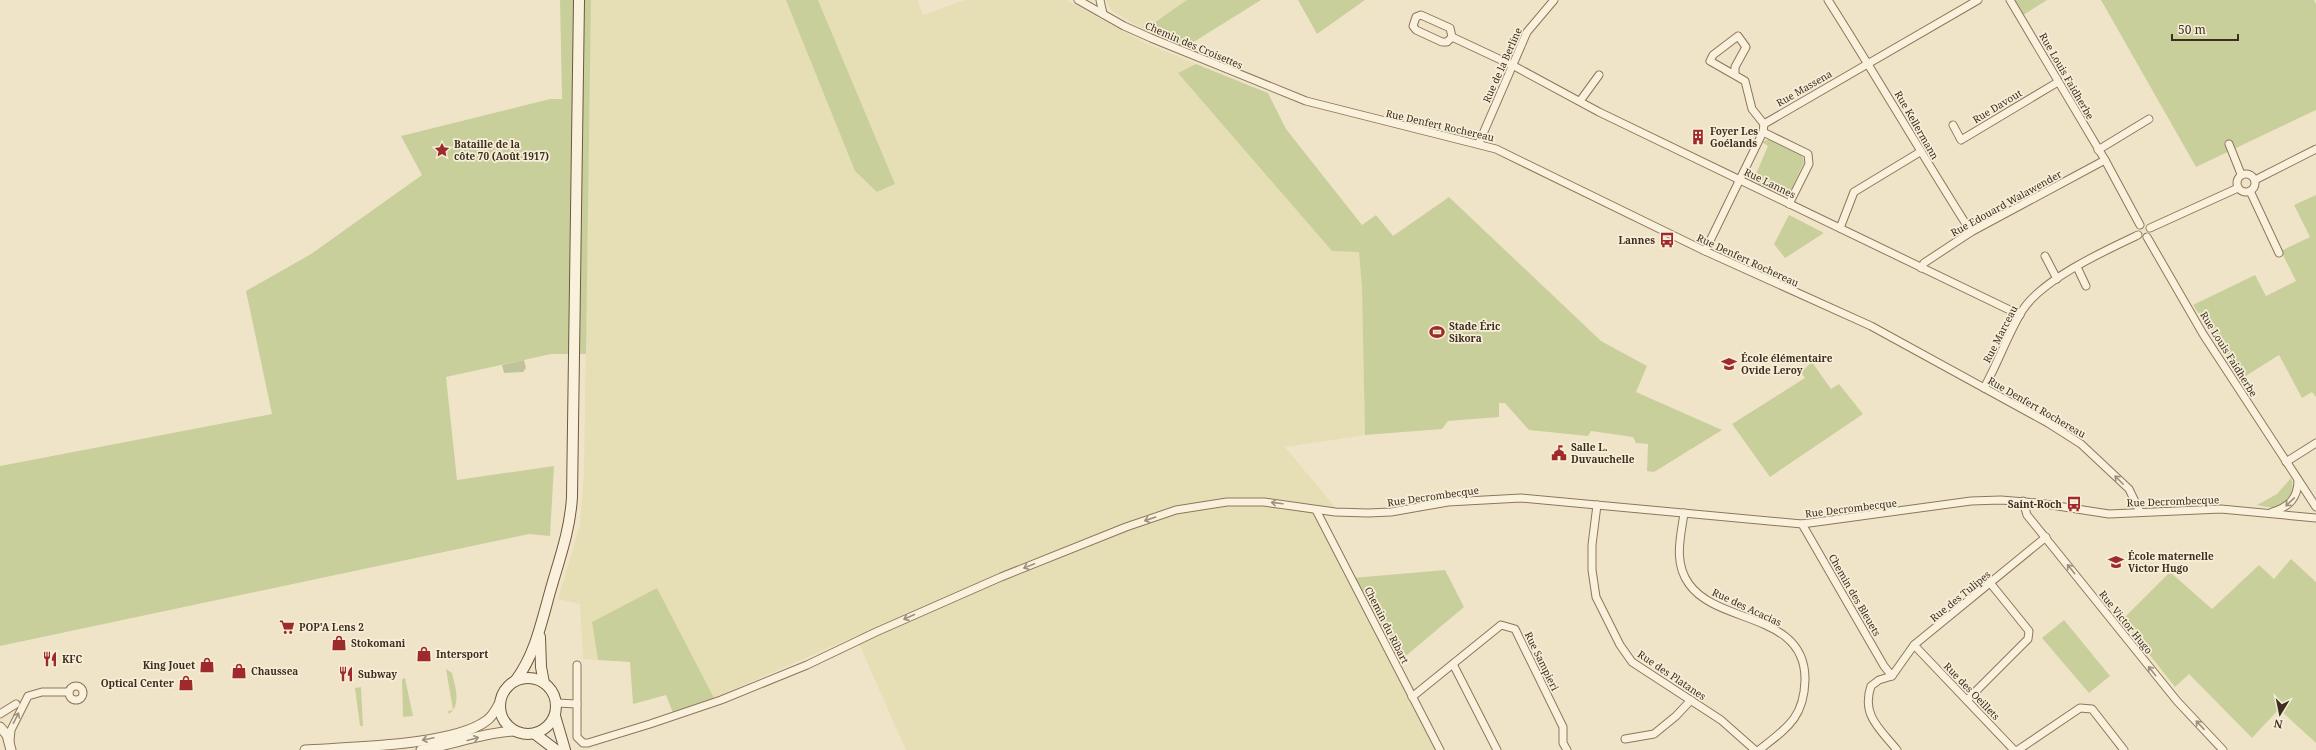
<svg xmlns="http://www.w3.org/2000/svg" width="2316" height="750" viewBox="0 0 2316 750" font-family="'Noto Serif',serif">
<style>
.farmland{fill:#e6deb5}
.green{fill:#c9cf9b}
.cemetery{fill:#bfc49a}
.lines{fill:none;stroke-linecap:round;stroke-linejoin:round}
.minor-casing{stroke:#8d765c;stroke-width:9}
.tertiary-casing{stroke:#8d765c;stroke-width:11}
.secondary-casing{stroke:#6f573f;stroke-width:12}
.minor{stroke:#faf1dc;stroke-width:7}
.tertiary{stroke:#faf1dc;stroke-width:9}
.secondary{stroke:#faf1dc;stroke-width:10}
.oneway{stroke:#9c907e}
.labels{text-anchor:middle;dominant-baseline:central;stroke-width:3.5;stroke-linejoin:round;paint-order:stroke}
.street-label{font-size:10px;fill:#3d2e20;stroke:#f7eed8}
.poi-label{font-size:10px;font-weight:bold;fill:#3d2e20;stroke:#f7eed8;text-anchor:start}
</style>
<rect width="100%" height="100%" fill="#f0e4c8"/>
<g class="farmland">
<path d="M591,0H786L810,58L877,192L895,184L818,0H917L923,15L965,0H1066L1145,43L1196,64L1178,73L1359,252L1362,288L1365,435L1285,447L1335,507V512L1316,510L1436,750H906L859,644L858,635L714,698L657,588L592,622L598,660L583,659L580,604L558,599L580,525L584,473Z"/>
<path d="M1106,0H1188L1142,29L1111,10Z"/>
</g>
<g class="green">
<path d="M560,0H591L586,354H551L446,377L457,480L554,466L550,536L529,534L0,646V466L272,414L246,291L311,254L422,175L401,136L550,99H562Z"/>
<path d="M786,0H818L895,184L877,192L855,171Z"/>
<path d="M1187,0H1261L1192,43L1183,52L1139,33Z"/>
<path d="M1298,0H1365L1317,34Z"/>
<path d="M2010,0H2047L2020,17Z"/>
<path d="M2101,0H2314L2316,4V110L2196,167Z"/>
<path d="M1196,64L1268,93L1286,129L1362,225L1376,215L1393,236L1449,197L1601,341L1647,366L1636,392L1722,430L1654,472L1647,471L1648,444L1636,443L1633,437L1591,431L1588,436L1529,430L1505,403H1499V417L1448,421L1442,429L1365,435L1362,288L1359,252L1332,251L1178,73Z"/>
<path d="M1769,139L1802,155L1804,162L1790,192L1782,194L1750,180L1747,174L1749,171L1756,174L1768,146L1762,142Z"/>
<path d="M2316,195V397L2312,392L2302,398L2279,355L2241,379L2193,305L2255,275L2266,296L2296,281L2281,251L2310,237L2294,205Z"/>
<path d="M1789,215L1824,233L1785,258L1774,244Z"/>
<path d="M1812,362L1831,389L1839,384L1863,414L1770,477L1732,424L1805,378L1801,372Z"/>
<path d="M2291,478C2296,490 2287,505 2273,507C2269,508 2262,506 2257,505L2277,494Z"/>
<path d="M2291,559L2316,582V743L2279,709L2252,738L2189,674L2175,687L2122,620L2170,572L2212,609L2259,565L2274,579Z"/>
<path d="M1445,570L1464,607L1395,665L1352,578Z"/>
<path d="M657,588L714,698L673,713L666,695L633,704L630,662L598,660L592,622Z"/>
<path d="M2064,620L2110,676L2089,693L2042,638Z"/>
<path d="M446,669L452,673C455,686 462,705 449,714L448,711L453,710Z"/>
<path d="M405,678L413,716L403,717L402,679Z"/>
<path d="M361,687L363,726H360L355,688Z"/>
</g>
<path class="cemetery" d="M524,360L526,368L523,372L504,373L502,365Z"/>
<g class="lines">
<g class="minor-casing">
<g id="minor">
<path d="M1078,0L1124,26L1151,38L1306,101L1496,149L1705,251L1871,326L2048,423L2081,444L2129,489L2140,512"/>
<path d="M1100,0L1103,14"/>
<path d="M1828,0C1877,77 1922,155 1971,232"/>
<path d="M2010,0L2105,160L2140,225"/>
<path d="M1421,15L1450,28L1452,37L1447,42H1442L1416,30L1413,26L1416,17Z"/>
<path d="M1452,37L1514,66L1599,112L2020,315"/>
<path d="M1735,74V67L1746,47L1738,36L1713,55L1710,61L1745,81L1752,109L1764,124"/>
<path d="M1580,101L1599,75"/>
<path d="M1953,125L1961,140L2058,82"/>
<path d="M1763,132L1808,154L1809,164L1789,204"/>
<path d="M1479,143L1527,32L1554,0"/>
<path d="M2229,144L2241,174"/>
<path d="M2098,150L2149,119"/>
<circle cx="2246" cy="183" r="9"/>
<path d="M2255,180L2316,149"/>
<path d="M2250,191L2279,253"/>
<path d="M1840,228L1854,192L1920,152"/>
<path d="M2150,228L2238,188"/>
<path d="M2147,237L2203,334L2316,507"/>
<path d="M1705,251L1763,132L1764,124L1978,0"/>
<path d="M2045,256L2057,279"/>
<path d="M2077,267L2086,286"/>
<path d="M1921,268L1924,263L1971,232L2105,160"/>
<path d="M1984,388C1998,363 2007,336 2022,311C2041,280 2104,251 2138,235"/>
<path d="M2286,462L2316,443"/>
<path d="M2023,501L2027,515L2177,701L2223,750"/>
<path d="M1597,505L1592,545V570L1596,597L1620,645L1632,662L1721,720L1755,750"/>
<path d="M1316,510L1440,750"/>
<path d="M2272,512C2289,507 2298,498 2298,480"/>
<path d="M1684,513C1681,536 1673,562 1689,584C1718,625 1806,612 1805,680C1804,718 1787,728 1759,750"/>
<path d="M1802,524L1884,666L1892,676"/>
<path d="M1914,645L2014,750"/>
<path d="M1453,664L1497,750"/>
<path d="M577,665V737L583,743H588L650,724L721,700L807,665L876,632L1001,577L1126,527L1176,510L1227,502H1264L1335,512L1368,513L1391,512L1448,502L1521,498L1802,524L1971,501L2001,500L2038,503L2109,514L2221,509L2316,518"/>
<circle cx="76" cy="693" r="7"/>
<path d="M1412,697L1501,625L1515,629L1563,727V743L1567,750"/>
<path d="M1967,700L2028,639L2029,631L1991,584"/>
<path d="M557,703L577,704"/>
<path d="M0,714L16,704"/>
<path d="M1625,739L1654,734L1676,716L1691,700"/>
<path d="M10,741L11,730L28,696L42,692H69"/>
<path d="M1897,750C1880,729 1861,715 1871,686L1879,680L1892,676L1914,645L2046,537"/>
<path d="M2018,750L2080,708L2092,709L2124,750"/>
</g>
</g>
<g class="tertiary-casing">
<g id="tertiary">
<path d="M0,727L7,735L11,750"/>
<path d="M305,750C348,747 452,746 486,721C492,717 496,710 499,704"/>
<path d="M421,750C451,745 485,732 514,731"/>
</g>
</g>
<g class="secondary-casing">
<g id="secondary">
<path d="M540,637L541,667L544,683"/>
<circle cx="528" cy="706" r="28"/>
<path d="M516,680C535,654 541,624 550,592C559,560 570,531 572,497L579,0"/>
<path d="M555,716L565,750"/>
<path d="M535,734L556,750"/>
</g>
</g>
<use href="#minor" class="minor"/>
<use href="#tertiary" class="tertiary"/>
<use href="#secondary" class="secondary"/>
</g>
<defs><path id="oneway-shaft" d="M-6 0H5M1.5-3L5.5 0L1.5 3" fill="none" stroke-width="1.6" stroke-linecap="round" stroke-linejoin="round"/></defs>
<g class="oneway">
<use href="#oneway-shaft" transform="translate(2119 480) rotate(-135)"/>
<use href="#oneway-shaft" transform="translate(2290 502) rotate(136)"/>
<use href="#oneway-shaft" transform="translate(1277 503) rotate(-173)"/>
<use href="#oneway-shaft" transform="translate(1150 519) rotate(161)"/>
<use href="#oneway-shaft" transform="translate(1029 566) rotate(158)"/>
<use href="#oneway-shaft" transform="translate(2071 569) rotate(-129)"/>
<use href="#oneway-shaft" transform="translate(909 617) rotate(156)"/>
<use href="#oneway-shaft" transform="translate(2152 671) rotate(-129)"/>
<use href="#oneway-shaft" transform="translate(16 718) rotate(-63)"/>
<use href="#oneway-shaft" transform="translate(2200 725) rotate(-133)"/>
<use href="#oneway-shaft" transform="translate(428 739) rotate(168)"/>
<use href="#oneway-shaft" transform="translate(473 739) rotate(-15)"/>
</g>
<defs>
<g id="building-bare" transform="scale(1.2)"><path d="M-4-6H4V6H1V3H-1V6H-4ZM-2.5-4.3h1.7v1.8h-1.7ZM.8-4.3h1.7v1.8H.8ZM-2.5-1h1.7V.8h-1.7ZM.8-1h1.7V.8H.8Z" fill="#9e2a2b" stroke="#f7eed8" stroke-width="2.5" paint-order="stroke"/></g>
<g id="sight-bare" transform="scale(1.2)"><path d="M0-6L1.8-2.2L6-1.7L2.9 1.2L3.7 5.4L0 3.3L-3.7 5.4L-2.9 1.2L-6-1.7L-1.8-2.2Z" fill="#9e2a2b" stroke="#f7eed8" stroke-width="2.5" paint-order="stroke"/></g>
<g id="bus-bare" transform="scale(1.2)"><path d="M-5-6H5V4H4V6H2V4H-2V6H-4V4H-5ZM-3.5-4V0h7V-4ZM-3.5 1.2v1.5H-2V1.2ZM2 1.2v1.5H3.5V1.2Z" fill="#9e2a2b" stroke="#f7eed8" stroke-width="2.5" paint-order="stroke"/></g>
<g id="stadium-bare" transform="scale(1.2)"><path d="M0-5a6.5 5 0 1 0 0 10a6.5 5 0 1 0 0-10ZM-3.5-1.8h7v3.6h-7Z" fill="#9e2a2b" stroke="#f7eed8" stroke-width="2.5" paint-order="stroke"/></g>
<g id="school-bare" transform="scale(1.2)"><path d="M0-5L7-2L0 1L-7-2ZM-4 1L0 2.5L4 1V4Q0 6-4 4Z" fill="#9e2a2b" stroke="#f7eed8" stroke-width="2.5" paint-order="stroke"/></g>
<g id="civic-bare" transform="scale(1.2)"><path d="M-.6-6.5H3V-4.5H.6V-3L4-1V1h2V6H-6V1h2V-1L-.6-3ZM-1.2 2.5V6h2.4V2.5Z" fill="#9e2a2b" stroke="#f7eed8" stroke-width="2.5" paint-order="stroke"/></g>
<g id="supermarket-bare" transform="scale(1.2)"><path d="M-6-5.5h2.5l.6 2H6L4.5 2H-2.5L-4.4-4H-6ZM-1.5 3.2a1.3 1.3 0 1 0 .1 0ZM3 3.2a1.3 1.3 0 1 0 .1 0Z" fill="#9e2a2b" stroke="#f7eed8" stroke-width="2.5" paint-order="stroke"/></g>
<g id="shop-bare" transform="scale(1.2)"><path d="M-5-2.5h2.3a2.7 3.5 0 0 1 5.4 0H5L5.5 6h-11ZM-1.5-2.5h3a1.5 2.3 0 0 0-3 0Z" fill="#9e2a2b" stroke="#f7eed8" stroke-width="2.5" paint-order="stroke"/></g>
<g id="restaurant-bare" transform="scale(1.2)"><path d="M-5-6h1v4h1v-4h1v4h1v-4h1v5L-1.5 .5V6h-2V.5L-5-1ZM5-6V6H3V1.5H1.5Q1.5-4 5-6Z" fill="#9e2a2b" stroke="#f7eed8" stroke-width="2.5" paint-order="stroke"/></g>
</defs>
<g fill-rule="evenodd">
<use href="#building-bare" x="1698" y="137"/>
<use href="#sight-bare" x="442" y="150"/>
<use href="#bus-bare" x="1667" y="240"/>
<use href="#stadium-bare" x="1437" y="332"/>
<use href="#school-bare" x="1729" y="364"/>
<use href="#civic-bare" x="1559" y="453"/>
<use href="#bus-bare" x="2074" y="504"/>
<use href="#school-bare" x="2116" y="562"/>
<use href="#supermarket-bare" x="287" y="627"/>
<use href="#shop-bare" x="339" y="643"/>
<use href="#shop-bare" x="424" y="654"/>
<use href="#restaurant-bare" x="50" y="659"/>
<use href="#shop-bare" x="207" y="665"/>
<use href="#shop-bare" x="239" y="671"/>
<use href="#restaurant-bare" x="346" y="674"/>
<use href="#shop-bare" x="186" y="683"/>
</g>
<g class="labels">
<g class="street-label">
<text transform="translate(1194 45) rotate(23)">Chemin des Croisettes</text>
<text transform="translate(1502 65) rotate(-66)">Rue de la Berline</text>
<text transform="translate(2067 76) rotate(60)">Rue Louis Faidherbe</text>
<text transform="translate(1804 88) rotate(-30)">Rue Massena</text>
<text transform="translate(1997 106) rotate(-31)">Rue Davout</text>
<text transform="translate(1440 125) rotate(13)">Rue Denfert Rochereau</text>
<text transform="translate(1917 125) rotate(60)">Rue Kellermann</text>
<text transform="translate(1770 183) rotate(26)">Rue Lannes</text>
<text transform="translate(2006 203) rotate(-29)">Rue Edouard Walawender</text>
<text transform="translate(1748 260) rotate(25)">Rue Denfert Rochereau</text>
<text transform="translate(2000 334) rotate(-63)">Rue Marceau</text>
<text transform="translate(2229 354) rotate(58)">Rue Louis Faidherbe</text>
<text transform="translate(2037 407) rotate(30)">Rue Denfert Rochereau</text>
<text transform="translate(1433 496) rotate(-8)">Rue Decrombecque</text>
<text transform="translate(2173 501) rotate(-2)">Rue Decrombecque</text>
<text transform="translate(1851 508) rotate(-7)">Rue Decrombecque</text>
<text transform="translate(1855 595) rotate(60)">Chemin des Bleuets</text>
<text transform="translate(1960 596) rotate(-39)">Rue des Tulipes</text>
<text transform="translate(1747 607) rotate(25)">Rue des Acacias</text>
<text transform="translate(2126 622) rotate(51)">Rue Victor Hugo</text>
<text transform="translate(1387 625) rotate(63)">Chemin du Ribart</text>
<text transform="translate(1542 661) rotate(64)">Rue Sampieri</text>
<text transform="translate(1672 675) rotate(34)">Rue des Platanes</text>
<text transform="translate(1972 691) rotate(46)">Rue des Oeillets</text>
</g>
<g class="poi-label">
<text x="1710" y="131">Foyer Les<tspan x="1710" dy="12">Goélands</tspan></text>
<text x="454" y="144">Bataille de la<tspan x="454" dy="12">côte 70 (Août 1917)</tspan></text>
<text x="1655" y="240" text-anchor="end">Lannes</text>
<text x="1449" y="326">Stade Éric<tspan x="1449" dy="12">Sikora</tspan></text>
<text x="1741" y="358">École élémentaire<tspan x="1741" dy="12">Ovide Leroy</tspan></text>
<text x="1571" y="447">Salle L.<tspan x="1571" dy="12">Duvauchelle</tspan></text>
<text x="2062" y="504" text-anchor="end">Saint-Roch</text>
<text x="2128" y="556">École maternelle<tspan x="2128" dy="12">Victor Hugo</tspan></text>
<text x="299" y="627">POP'A Lens 2</text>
<text x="351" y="643">Stokomani</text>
<text x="436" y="654">Intersport</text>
<text x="62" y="659">KFC</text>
<text x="195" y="665" text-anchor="end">King Jouet</text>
<text x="251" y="671">Chaussea</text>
<text x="358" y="674">Subway</text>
<text x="174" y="683" text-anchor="end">Optical Center</text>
</g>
</g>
<g transform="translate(2280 714) rotate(190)" stroke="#f7eed8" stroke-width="3" paint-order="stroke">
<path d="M0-3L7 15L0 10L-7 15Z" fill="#3d2e20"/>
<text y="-6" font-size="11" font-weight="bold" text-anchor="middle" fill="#3d2e20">N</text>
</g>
<path d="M2172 34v6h66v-6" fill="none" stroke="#3d2e20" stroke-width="2"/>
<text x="2178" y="34" font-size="12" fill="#3d2e20" stroke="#f7eed8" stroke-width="3" paint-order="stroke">50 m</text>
</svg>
